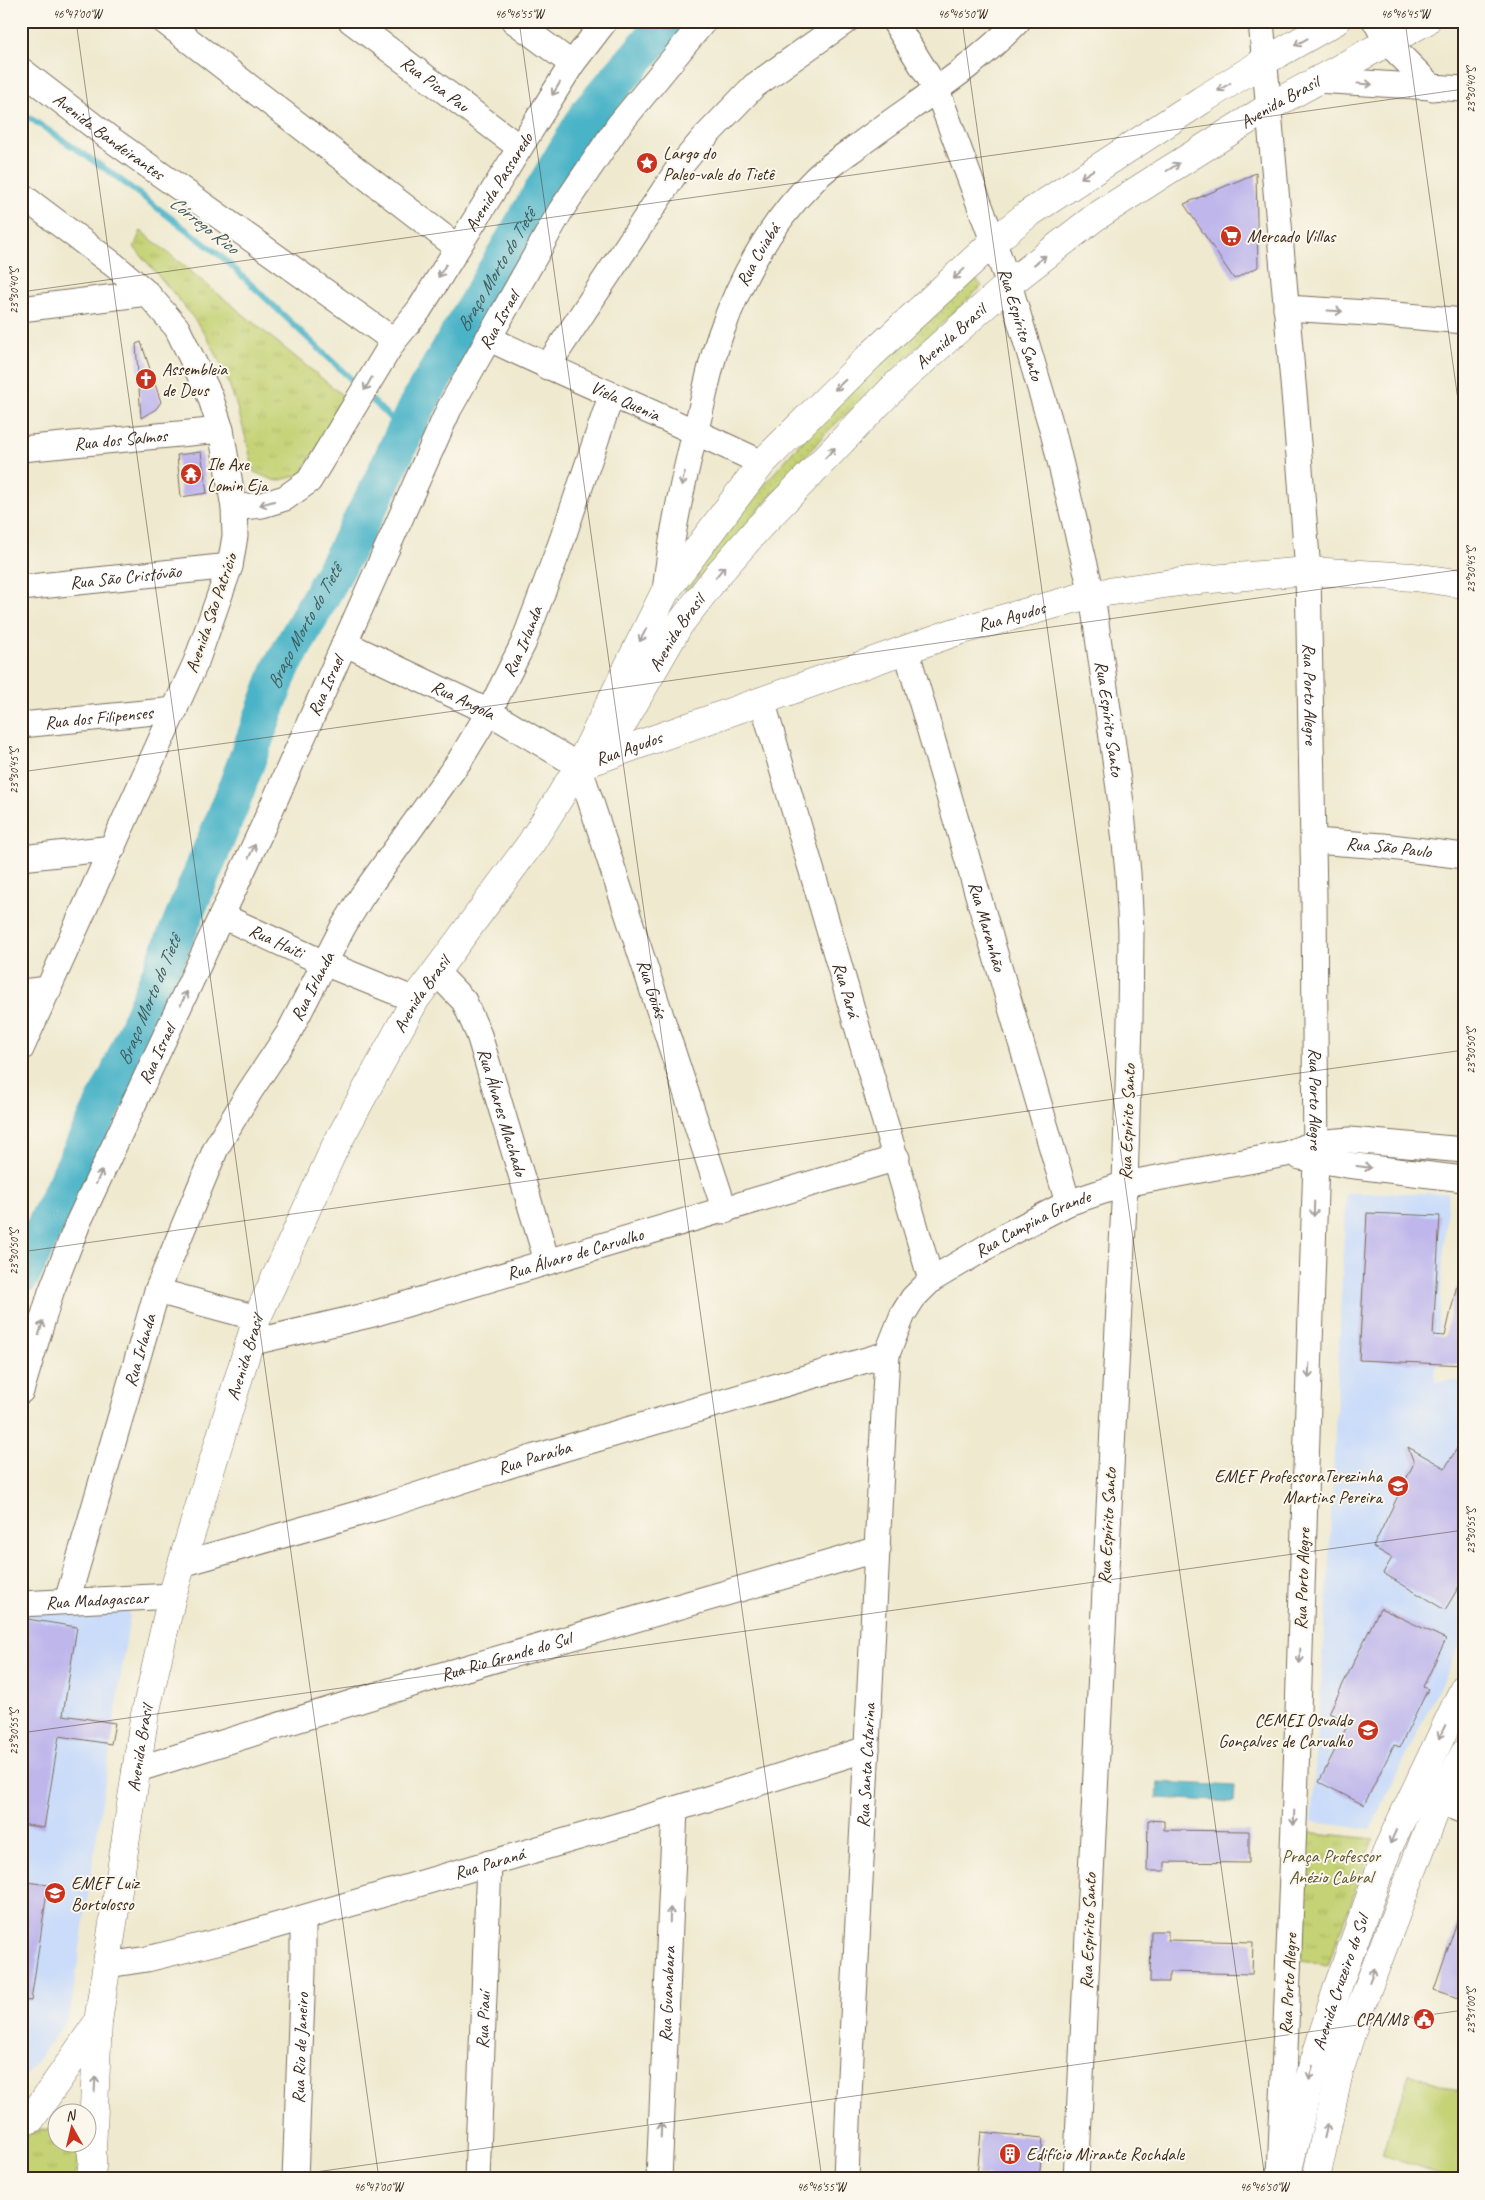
<svg xmlns="http://www.w3.org/2000/svg" width="1485" height="2200" viewBox="0 0 1485 2200" font-family="Caveat,sans-serif">
<style>
.built{fill:#cadcf9}
.grass{fill:#c5d274;stroke:#807e49}
.park{fill:url(#park-tufts);stroke:#807e49}
.garden{fill:url(#garden-dots);stroke:#807e49}
.water{fill:#49b3c7;stroke:#426e72}
.lines{fill:none;stroke-linecap:round;stroke-linejoin:round}
.stream{stroke:#49b3c7;stroke-width:6}
.river{stroke:#49b3c7;stroke-width:38}
.building{fill:#bfb7eb}
.street-casing{stroke:#7a6d5c;stroke-width:27}
.secondary-casing{stroke:#7a6d5c;stroke-width:29}
.street{stroke:#fff;stroke-width:25}
.secondary{stroke:#fff;stroke-width:28}
.oneway{stroke:#a79f9a}
.ticks{fill:none;stroke:#3b2a1e;stroke-width:1;stroke-opacity:0.45}
.labels{text-anchor:middle;dominant-baseline:central;stroke-width:4;stroke-linejoin:round;paint-order:stroke}
.street-label{font-size:18px;fill:#3b2a1e;stroke:#fbf7ec}
.poi-label{font-size:18px;fill:#3b2a1e;stroke:#fbf7ec;text-anchor:start}
.park-label{font-size:18px;fill:#5e5434;stroke:#fbf7ec}
.water-label{font-size:19px;font-style:italic;fill:#405a59;stroke:#fbf7ec}
.neatline{fill:none;stroke:#3b2a1e;stroke-width:2}
.ticks-label{font-size:12px;text-anchor:middle;fill:#3b2a1e}
</style>
<defs>
<pattern id="park-tufts" width="24" height="20" patternUnits="userSpaceOnUse" patternTransform="scale(1.25)"><rect width="24" height="20" fill="#c5d274"/><path d="M3 7l-1-3M5 7V3M7 7l1-3M15 17l-1-3M17 17v-4M19 17l1-3" fill="none" stroke="#aab464"/></pattern>
<pattern id="garden-dots" width="8" height="8" patternUnits="userSpaceOnUse" patternTransform="scale(1.25)"><rect width="8" height="8" fill="#c5d274"/><path d="M2 2h.1M6 6h.1" fill="none" stroke="#aab464" stroke-width="1.8" stroke-linecap="round"/></pattern>
</defs>
<rect width="100%" height="100%" fill="#fbf7ec"/>
<filter id="ink" filterUnits="userSpaceOnUse"><feTurbulence type="fractalNoise" baseFrequency=".02" numOctaves="2"/><feDisplacementMap in="SourceGraphic" scale="10" xChannelSelector="R" yChannelSelector="G"/><feConvolveMatrix kernelMatrix="1 2 1 2 8 2 1 2 1" color-interpolation-filters="sRGB"/></filter>
<filter id="wash" filterUnits="userSpaceOnUse"><feTurbulence type="fractalNoise" baseFrequency=".0096" numOctaves="4" result="noise"/><feDisplacementMap in="SourceGraphic" scale="20" xChannelSelector="R" yChannelSelector="G"/><feGaussianBlur stdDeviation="1.12" result="paint"/><feColorMatrix in="noise" values="0 0 0 0 0 0 0 0 0 0 0 0 0 0 0 0 0 1.4 0 .05"/><feComposite in="paint" operator="in"/></filter>
<g filter="url(#wash)">
<rect width="100%" height="100%" fill="#efe9cf"/>
<g class="built">
<path d="M1346,1193H1448L1435,1381H1464V1637L1370,1829L1311,1822L1327,1602Z"/>
<path d="M124,1608L130,1615L70,2015L21,2082V1611Z"/>
</g>
<path class="grass" d="M1409,2074L1464,2092V2179H1453L1382,2155Z"/>
<g class="park">
<path d="M141,231L347,399L300,475L276,481L254,472C244,428 230,374 206,336C185,304 158,276 134,247Z"/>
<path d="M1305,1832L1374,1839L1328,1965L1295,1960Z"/>
<path d="M41,2129L57,2131L58,2142L73,2143C81,2154 80,2167 73,2179H21V2142L31,2133Z"/>
</g>
<path class="garden" d="M972,275L982,286L825,434L687,592L679,583L816,425Z"/>
<path class="water" d="M1158,1782L1235,1786L1234,1802L1157,1798Z"/>
<g class="lines">
<g class="stream">
<path d="M21,112L110,172L221,256L353,381"/>
<path d="M373,401L404,432"/>
</g>
<path class="river" id="s1" d="M21,1276L119,1073L231,803L280,670L344,554L380,485L417,406L545,187L589,113L668,21"/>
</g>
<g id="blocks">
<g class="building">
<path d="M1256,173L1258,267L1234,279L1184,204Z"/>
<path d="M141,342L161,402L156,409L141,418L136,344Z"/>
<path d="M201,452L207,493L181,497L177,455Z"/>
<path d="M1367,1213L1440,1216L1433,1335L1445,1336L1457,1285L1464,1286V1365L1359,1360Z"/>
<path d="M1464,1437V1578L1445,1610L1383,1573L1392,1558L1373,1547L1414,1463L1408,1447L1445,1468Z"/>
<path d="M1380,1608L1446,1639L1423,1687L1428,1689L1400,1747L1394,1745L1364,1805L1319,1782L1349,1722L1329,1713Z"/>
<path d="M21,1618L77,1627L63,1715L115,1723L111,1744L59,1736L44,1828L21,1824Z"/>
<path d="M1148,1820L1164,1821V1830L1249,1831V1863L1165,1862V1871H1147Z"/>
<path d="M21,1881L48,1885L31,2001L21,2000Z"/>
<path d="M1461,1910H1464V2000L1434,1990Z"/>
<path d="M1151,1931H1168V1940L1253,1942L1252,1974L1169,1972V1982H1150Z"/>
<path d="M981,2132L1043,2138L1039,2179L977,2176Z"/>
</g>
</g>
</g>
<g filter="url(#ink)">
<use href="#blocks" fill-opacity="0" stroke="#7a6d5c" stroke-width="1"/>
<g class="lines">
<g class="street-casing">
<g id="street">
<path d="M164,21L457,247"/>
<path id="s2" d="M351,21L519,147"/>
<path d="M514,21L572,64"/>
<path id="s3" d="M894,21L937,90L1009,284L1053,432L1092,594L1121,803L1128,873L1131,931L1130,1022L1125,1184L1076,2179"/>
<path id="s4" d="M1261,21L1295,405L1308,571L1314,898L1316,1160L1296,1773L1280,2176"/>
<path d="M1375,21L1388,43L1433,88"/>
<path id="s5" d="M21,70L108,137L382,332L393,342"/>
<path d="M1316,80L1464,89"/>
<path d="M21,195L114,265L147,293L177,328L210,396L221,430L234,508L235,536L230,566L196,662L21,1049"/>
<path d="M1286,308L1384,314L1464,321"/>
<path d="M21,309L147,293"/>
<path id="s6" d="M488,338C579,382 672,420 762,463"/>
<path d="M547,367L678,169L702,140L754,86L846,21"/>
<path id="s7" d="M21,449L221,430"/>
<path id="s8" d="M234,508L262,505L285,498L309,481L393,342L419,310L572,64L605,21"/>
<path id="s9" d="M21,588L230,566"/>
<path id="s10" d="M665,592C671,532 684,475 699,417C706,389 711,360 721,333C741,277 772,221 815,179C829,165 847,154 863,142C915,103 973,69 1018,21"/>
<path id="s11" d="M344,643L489,712L579,766L725,1211"/>
<path id="s12" d="M906,649L1068,1203"/>
<path id="s13" d="M762,700L931,1280"/>
<path id="s14" d="M21,725L175,710"/>
<path id="s15" d="M1314,841L1383,846L1464,856"/>
<path d="M21,858L113,848"/>
<path id="s16" d="M222,916L324,963L415,1000"/>
<path id="s17" d="M436,972L464,1001L479,1035L547,1261"/>
<path d="M21,992L49,989"/>
<path d="M1300,1157L1347,1165L1464,1179"/>
<path d="M157,1291L257,1318"/>
<path id="s18" d="M249,1343L373,1314L897,1158"/>
<path id="s19" d="M21,1391L51,1292L78,1223L262,829L449,409L561,210L618,126L704,21"/>
<path id="s20" d="M182,1564L381,1507L535,1457L887,1354"/>
<path id="s21" d="M67,1601L157,1291L216,1148L250,1091L288,1034L343,927L362,896L460,760L489,712L523,644L561,543L611,396"/>
<path id="s22" d="M21,1604L172,1596"/>
<path id="s23" d="M135,1770L435,1677L878,1549"/>
<path d="M1419,1794L1464,1811"/>
<path id="s24" d="M108,1965L147,1959L237,1937L675,1809L867,1749"/>
<path id="s25" d="M295,2179L303,1971V1918"/>
<path id="s26" d="M477,2179L489,1863"/>
<path id="s27" d="M659,2179L675,1809"/>
<path id="s28" d="M846,2179L849,2096L887,1354L903,1314L913,1298L931,1280L1010,1233L1068,1203L1125,1184L1286,1154L1316,1143L1350,1140L1464,1150"/>
</g>
</g>
<g class="secondary-casing">
<g id="secondary">
<path id="s29" d="M594,751L624,721L679,625L719,573L759,527L897,384L1009,284L1094,218L1164,173L1269,107L1426,21"/>
<path id="s30" d="M590,762L955,632L1092,594L1187,581L1308,571L1414,577L1464,584"/>
<path d="M31,2119L98,2022"/>
<path d="M88,2141C94,2154 93,2165 90,2179"/>
<path id="s31" d="M92,2150L98,2022L144,1719L172,1596L257,1318L334,1149L415,1000L531,843L579,766L665,592L762,463L870,356L992,243L1028,214L1202,100L1265,61L1336,21"/>
<path id="s32" d="M1286,2179L1312,2068L1339,1983L1388,1848L1464,1688"/>
<path d="M1316,2179L1339,2072L1354,2024L1439,1801L1464,1754"/>
</g>
</g>
<use href="#street" class="street"/>
<use href="#secondary" class="secondary"/>
</g>
<defs><path id="oneway-shaft" d="M-6 0H5M1.5-3L5.5 0L1.5 3" fill="none" stroke-width="1.6" stroke-linecap="round" stroke-linejoin="round" transform="scale(1.25)"/></defs>
<g class="oneway">
<use href="#oneway-shaft" transform="translate(1301 42) rotate(151)"/>
<use href="#oneway-shaft" transform="translate(1365 84) rotate(4)"/>
<use href="#oneway-shaft" transform="translate(1224 87) rotate(148)"/>
<use href="#oneway-shaft" transform="translate(556 89) rotate(122)"/>
<use href="#oneway-shaft" transform="translate(1173 167) rotate(-32)"/>
<use href="#oneway-shaft" transform="translate(1087 174) rotate(147)"/>
<use href="#oneway-shaft" transform="translate(1040 260) rotate(-38)"/>
<use href="#oneway-shaft" transform="translate(442 271) rotate(121)"/>
<use href="#oneway-shaft" transform="translate(959 274) rotate(137)"/>
<use href="#oneway-shaft" transform="translate(1335 311) rotate(3)"/>
<use href="#oneway-shaft" transform="translate(368 384) rotate(120)"/>
<use href="#oneway-shaft" transform="translate(840 385) rotate(136)"/>
<use href="#oneway-shaft" transform="translate(830 453) rotate(-46)"/>
<use href="#oneway-shaft" transform="translate(683 479) rotate(104)"/>
<use href="#oneway-shaft" transform="translate(267 503) rotate(165)"/>
<use href="#oneway-shaft" transform="translate(720 572) rotate(-51)"/>
<use href="#oneway-shaft" transform="translate(643 635) rotate(118)"/>
<use href="#oneway-shaft" transform="translate(252 851) rotate(-65)"/>
<use href="#oneway-shaft" transform="translate(184 998) rotate(-65)"/>
<use href="#oneway-shaft" transform="translate(1364 1167) rotate(7)"/>
<use href="#oneway-shaft" transform="translate(99 1177) rotate(-66)"/>
<use href="#oneway-shaft" transform="translate(1314 1209) rotate(92)"/>
<use href="#oneway-shaft" transform="translate(41 1328) rotate(-73)"/>
<use href="#oneway-shaft" transform="translate(1309 1371) rotate(92)"/>
<use href="#oneway-shaft" transform="translate(1300 1656) rotate(92)"/>
<use href="#oneway-shaft" transform="translate(1442 1732) rotate(116)"/>
<use href="#oneway-shaft" transform="translate(1294 1818) rotate(92)"/>
<use href="#oneway-shaft" transform="translate(1393 1837) rotate(114)"/>
<use href="#oneway-shaft" transform="translate(670 1915) rotate(-88)"/>
<use href="#oneway-shaft" transform="translate(1372 1975) rotate(-69)"/>
<use href="#oneway-shaft" transform="translate(1311 2073) rotate(104)"/>
<use href="#oneway-shaft" transform="translate(95 2084) rotate(-87)"/>
<use href="#oneway-shaft" transform="translate(661 2130) rotate(-88)"/>
<use href="#oneway-shaft" transform="translate(1326 2131) rotate(-77)"/>
</g>
</g>
<path class="ticks" d="M76,21L379,2179M519,21L822,2179M962,21L1265,2179M1405,21L1464,443M21,292L1464,89M21,772L1464,569M21,1252L1464,1050M21,1733L1464,1530M266,2179L1464,2010"/>
<defs>
<g id="sight-disc" transform="scale(1.125)"><circle r="9.5" fill="#c8321e" stroke="#fbf7ec"/><path d="M0-6L1.8-2.2L6-1.7L2.9 1.2L3.7 5.4L0 3.3L-3.7 5.4L-2.9 1.2L-6-1.7L-1.8-2.2Z" fill="#fff"/></g>
<g id="supermarket-disc" transform="scale(1.125)"><circle r="9.5" fill="#c8321e" stroke="#fbf7ec"/><path d="M-6-5.5h2.5l.6 2H6L4.5 2H-2.5L-4.4-4H-6ZM-1.5 3.2a1.3 1.3 0 1 0 .1 0ZM3 3.2a1.3 1.3 0 1 0 .1 0Z" fill="#fff"/></g>
<g id="church-disc" transform="scale(1.125)"><circle r="9.5" fill="#c8321e" stroke="#fbf7ec"/><path d="M-1.2-6h2.4v3.5h3.3v2.4h-3.3V6h-2.4V-.1h-3.3v-2.4h3.3Z" fill="#fff"/></g>
<g id="temple-disc" transform="scale(1.125)"><circle r="9.5" fill="#c8321e" stroke="#fbf7ec"/><path d="M0-6L5-2H3V0L6.5 2.5H4V6H1.5V3h-3V6H-4V2.5H-6.5L-3 0V-2H-5Z" fill="#fff"/></g>
<g id="school-disc" transform="scale(1.125)"><circle r="9.5" fill="#c8321e" stroke="#fbf7ec"/><path d="M0-5L7-2L0 1L-7-2ZM-4 1L0 2.5L4 1V4Q0 6-4 4Z" fill="#fff"/></g>
<g id="civic-disc" transform="scale(1.125)"><circle r="9.5" fill="#c8321e" stroke="#fbf7ec"/><path d="M-.6-6.5H3V-4.5H.6V-3L4-1V1h2V6H-6V1h2V-1L-.6-3ZM-1.2 2.5V6h2.4V2.5Z" fill="#fff"/></g>
<g id="building-disc" transform="scale(1.125)"><circle r="9.5" fill="#c8321e" stroke="#fbf7ec"/><path d="M-4-6H4V6H1V3H-1V6H-4ZM-2.5-4.3h1.7v1.8h-1.7ZM.8-4.3h1.7v1.8H.8ZM-2.5-1h1.7V.8h-1.7ZM.8-1h1.7V.8H.8Z" fill="#fff"/></g>
</defs>
<g fill-rule="evenodd">
<use href="#sight-disc" x="647" y="163"/>
<use href="#supermarket-disc" x="1231" y="236"/>
<use href="#church-disc" x="146" y="379"/>
<use href="#temple-disc" x="191" y="474"/>
<use href="#school-disc" x="1398" y="1486"/>
<use href="#school-disc" x="1368" y="1730"/>
<use href="#school-disc" x="55" y="1893"/>
<use href="#civic-disc" x="1424" y="2019"/>
<use href="#building-disc" x="1010" y="2154"/>
</g>
<g class="labels">
<g class="street-label">
<text stroke="none"><textPath href="#s2" startOffset="105">Rua Pica Pau</textPath></text>
<text stroke="none"><textPath href="#s29" startOffset="955">Avenida Brasil</textPath></text>
<text stroke="none"><textPath href="#s5" startOffset="110">Avenida Bandeirantes</textPath></text>
<text stroke="none"><textPath href="#s8" startOffset="436">Avenida Passaredo</textPath></text>
<text stroke="none"><textPath href="#s10" startOffset="352">Rua Cuiabá</textPath></text>
<text stroke="none"><textPath href="#s19" startOffset="1174">Rua Israel</textPath></text>
<text stroke="none"><textPath href="#s3" startOffset="330">Rua Espírito Santo</textPath></text>
<text stroke="none"><textPath href="#s29" startOffset="550">Avenida Brasil</textPath></text>
<text stroke="none"><textPath href="#s6" startOffset="151">Viela Quenia</textPath></text>
<text stroke="none"><textPath href="#s7" startOffset="100">Rua dos Salmos</textPath></text>
<text stroke="none"><textPath href="#s9" startOffset="105">Rua São Cristóvão</textPath></text>
<text transform="translate(211 613) rotate(-71)">Avenida São Patrício</text>
<text stroke="none"><textPath href="#s30" startOffset="446">Rua Agudos</textPath></text>
<text stroke="none"><textPath href="#s29" startOffset="145">Avenida Brasil</textPath></text>
<text stroke="none"><textPath href="#s21" startOffset="1071">Rua Irlanda</textPath></text>
<text stroke="none"><textPath href="#s19" startOffset="769">Rua Israel</textPath></text>
<text stroke="none"><textPath href="#s4" startOffset="675">Rua Porto Alegre</textPath></text>
<text stroke="none"><textPath href="#s11" startOffset="132">Rua Angola</textPath></text>
<text stroke="none"><textPath href="#s14" startOffset="78">Rua dos Filipenses</textPath></text>
<text stroke="none"><textPath href="#s3" startOffset="735">Rua Espírito Santo</textPath></text>
<text stroke="none"><textPath href="#s30" startOffset="41">Rua Agudos</textPath></text>
<text stroke="none"><textPath href="#s15" startOffset="75">Rua São Paulo</textPath></text>
<text stroke="none"><textPath href="#s12" startOffset="289">Rua Maranhão</textPath></text>
<text stroke="none"><textPath href="#s16" startOffset="60">Rua Haiti</textPath></text>
<text stroke="none"><textPath href="#s21" startOffset="666">Rua Irlanda</textPath></text>
<text stroke="none"><textPath href="#s11" startOffset="500">Rua Goiás</textPath></text>
<text stroke="none"><textPath href="#s13" startOffset="302">Rua Pará</textPath></text>
<text stroke="none"><textPath href="#s31" startOffset="1215">Avenida Brasil</textPath></text>
<text stroke="none"><textPath href="#s19" startOffset="364">Rua Israel</textPath></text>
<text stroke="none"><textPath href="#s4" startOffset="1080">Rua Porto Alegre</textPath></text>
<text stroke="none"><textPath href="#s17" startOffset="158">Rua Álvares Machado</textPath></text>
<text transform="translate(1127 1122) rotate(-88)">Rua Espírito Santo</text>
<text stroke="none"><textPath href="#s28" startOffset="1030">Rua Campina Grande</textPath></text>
<text stroke="none"><textPath href="#s18" startOffset="338">Rua Álvaro de Carvalho</textPath></text>
<text stroke="none"><textPath href="#s21" startOffset="261">Rua Irlanda</textPath></text>
<text stroke="none"><textPath href="#s31" startOffset="810">Avenida Brasil</textPath></text>
<text stroke="none"><textPath href="#s20" startOffset="368">Rua Paraíba</textPath></text>
<text transform="translate(1107 1526) rotate(-87)">Rua Espírito Santo</text>
<text transform="translate(1302 1579) rotate(-88)">Rua Porto Alegre</text>
<text stroke="none"><textPath href="#s22" startOffset="76">Rua Madagascar</textPath></text>
<text stroke="none"><textPath href="#s23" startOffset="388">Rua Rio Grande do Sul</textPath></text>
<text stroke="none"><textPath href="#s31" startOffset="405">Avenida Brasil</textPath></text>
<text stroke="none"><textPath href="#s28" startOffset="414">Rua Santa Catarina</textPath></text>
<text stroke="none"><textPath href="#s24" startOffset="395">Rua Paraná</textPath></text>
<text transform="translate(1088 1931) rotate(-88)">Rua Espírito Santo</text>
<text stroke="none"><textPath href="#s32" startOffset="204">Avenida Cruzeiro do Sul</textPath></text>
<text transform="translate(1288 1984) rotate(-87)">Rua Porto Alegre</text>
<text stroke="none"><textPath href="#s27" startOffset="185">Rua Guanabara</textPath></text>
<text stroke="none"><textPath href="#s26" startOffset="159">Rua Piauí</textPath></text>
<text stroke="none"><textPath href="#s25" startOffset="131">Rua Rio de Janeiro</textPath></text>
</g>
<g class="poi-label">
<text x="663" y="153">Largo do<tspan x="663" dy="21">Paleo-vale do Tietê</tspan></text>
<text x="1247" y="236">Mercado Villas</text>
<text x="162" y="369">Assembleia<tspan x="162" dy="21">de Deus</tspan></text>
<text x="207" y="464">Ile Axe<tspan x="207" dy="21">Lomin Eja</tspan></text>
<text x="1382" y="1476" text-anchor="end">EMEF ProfessoraTerezinha<tspan x="1382" dy="21">Martins Pereira</tspan></text>
<text x="1352" y="1720" text-anchor="end">CEMEI Osvaldo<tspan x="1352" dy="21">Gonçalves de Carvalho</tspan></text>
<text x="71" y="1883">EMEF Luiz<tspan x="71" dy="21">Bortolosso</tspan></text>
<text x="1408" y="2019" text-anchor="end">CPA/M8</text>
<text x="1026" y="2154">Edifício Mirante Rochdale</text>
</g>
<g class="park-label">
<text x="1331" y="1856">Praça Professor<tspan x="1331" dy="21">Anézio Cabral</tspan></text>
</g>
<g class="water-label">
<text transform="translate(204 225) rotate(38)">Córrego Rico</text>
<text stroke="none"><textPath href="#s1" startOffset="1114">Braço Morto do Tietê</textPath></text>
<text stroke="none"><textPath href="#s1" startOffset="709">Braço Morto do Tietê</textPath></text>
<text stroke="none"><textPath href="#s1" startOffset="304">Braço Morto do Tietê</textPath></text>
</g>
</g>
<rect width="1485" height="2200" fill="none" stroke="#fbf7ec" stroke-width="55"/>
<g transform="translate(72 2128) rotate(352)"><circle r="24" fill="#fbf7ec" stroke="#aea59a"/>
<path d="M0-4L9 19L0 12L-9 19Z" fill="#c8321e"/>
<text y="-8" font-size="14" font-weight="bold" text-anchor="middle" fill="#3b2a1e">N</text>
</g>
<rect x="28" y="28" width="1430" height="2144" class="neatline"/>
<g class="ticks-label">
<text x="77" y="18">46°47'00"W</text>
<text x="519" y="18">46°46'55"W</text>
<text x="962" y="18">46°46'50"W</text>
<text x="1405" y="18">46°46'45"W</text>
<text transform="translate(1471 90) rotate(-90)" y="4">23°30'40"S</text>
<text transform="translate(14 291) rotate(-90)" y="4">23°30'40"S</text>
<text transform="translate(1471 570) rotate(-90)" y="4">23°30'45"S</text>
<text transform="translate(14 771) rotate(-90)" y="4">23°30'45"S</text>
<text transform="translate(1471 1051) rotate(-90)" y="4">23°30'50"S</text>
<text transform="translate(14 1252) rotate(-90)" y="4">23°30'50"S</text>
<text transform="translate(1471 1531) rotate(-90)" y="4">23°30'55"S</text>
<text transform="translate(14 1732) rotate(-90)" y="4">23°30'55"S</text>
<text transform="translate(1471 2011) rotate(-90)" y="4">23°31'00"S</text>
<text x="378" y="2191">46°47'00"W</text>
<text x="821" y="2191">46°46'55"W</text>
<text x="1264" y="2191">46°46'50"W</text>
</g>
</svg>
